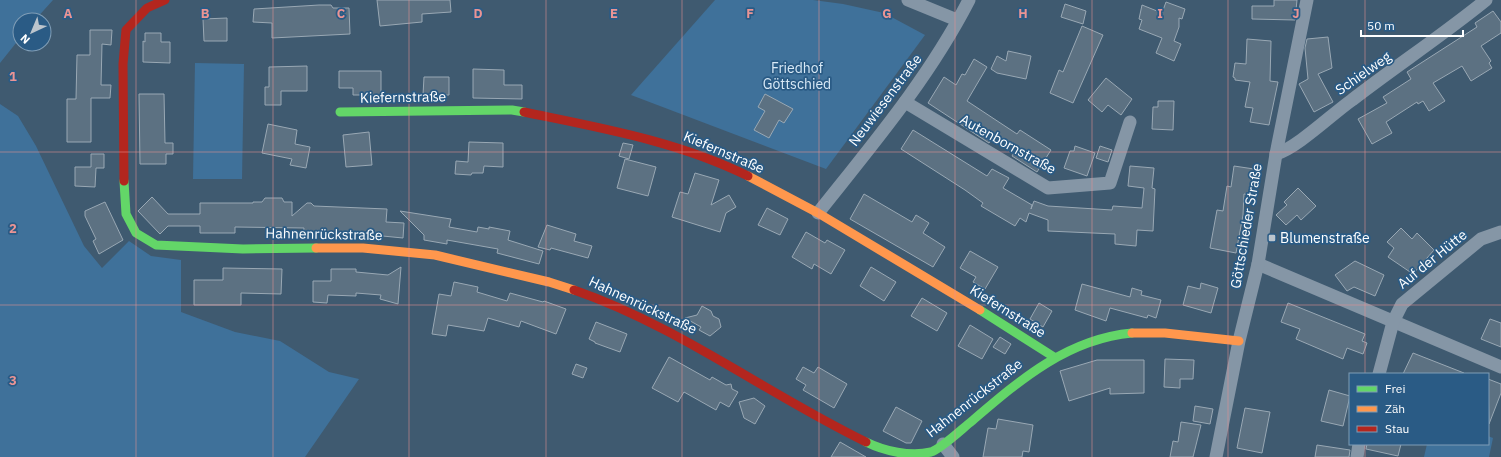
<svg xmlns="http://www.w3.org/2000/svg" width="1501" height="457" viewBox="0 0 1501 457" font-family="'IBM Plex Sans',sans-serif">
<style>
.green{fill:#3f719a}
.building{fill:#5c7182;stroke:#99a8b4}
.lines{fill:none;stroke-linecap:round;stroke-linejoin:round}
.street{stroke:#8596a6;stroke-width:13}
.fast{stroke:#63d668;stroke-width:9}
.slow{stroke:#ff974d;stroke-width:9}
.jam{stroke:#b3261e;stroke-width:9}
.grid{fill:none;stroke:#ea9494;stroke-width:1;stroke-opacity:0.55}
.poi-dot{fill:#bcc5cd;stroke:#2a5b85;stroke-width:1.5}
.labels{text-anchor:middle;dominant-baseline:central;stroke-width:3.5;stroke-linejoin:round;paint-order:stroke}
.park-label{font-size:14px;fill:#d8e9f6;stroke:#2a5b85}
.street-label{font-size:14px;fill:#fff;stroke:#2a5b85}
.poi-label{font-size:14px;fill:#fff;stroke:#2a5b85;text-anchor:start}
.grid-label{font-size:13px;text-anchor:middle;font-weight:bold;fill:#ea9494;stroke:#2a5b85;stroke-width:3.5;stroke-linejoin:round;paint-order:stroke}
</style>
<rect width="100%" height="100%" fill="#3f5a70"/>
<g class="green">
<path d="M0,0H53L35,20H20V38L0,63Z"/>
<path d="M715,0H813L843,4L884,13L925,35L826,169L631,95Z"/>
<path d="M195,63L244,64L242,179H193Z"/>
<path d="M0,104L18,116L36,146L84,246L102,268L129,241L151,256L181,260V312L235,332L280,341L329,372L359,379L305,457H0Z"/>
<path d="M1488,436L1493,438L1489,457H1424L1427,444H1488Z"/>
</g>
<g class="building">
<path d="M377,0H450L451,12L422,14V22L380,26Z"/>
<path d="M1274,0H1297L1295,20L1252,19V6H1274Z"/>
<path d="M1166,2L1185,9L1182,19L1179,18V27L1174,41L1181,44L1174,61L1156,53L1162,38L1139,29L1142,20L1139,19L1142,5L1162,13Z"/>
<path d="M1065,4L1086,11L1083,24L1061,17Z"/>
<path d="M319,5H331L333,8H349L350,34L272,38V23L253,22L254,9Z"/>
<path d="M1493,11L1501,22V33L1481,46L1491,61L1489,63L1492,68L1471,81L1462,66L1433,83L1445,101L1429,111L1423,101L1418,104L1417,102L1386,122L1392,133L1372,144L1358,119L1387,103L1383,97L1411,79L1407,72L1477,27L1475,23Z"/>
<path d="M227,18V41H204L203,19Z"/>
<path d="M1082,26L1103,35L1073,103L1050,93L1059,70L1063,72Z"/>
<path d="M90,30H112L111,45L102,44L101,85H111L110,98H91V142H67V99H76L77,55H90Z"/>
<path d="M145,33H161V42H170V63L143,62V41L145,42Z"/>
<path d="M1328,37L1332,68L1318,74L1333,102L1314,112L1299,84L1308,79L1305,48L1307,39Z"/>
<path d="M1247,39L1271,41L1270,81L1278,82L1269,125L1250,122L1253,108L1245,107L1250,82L1235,80V78L1233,77L1235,63L1246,64Z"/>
<path d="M1008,51L1031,56L1026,79L997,73L991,69L997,56L1006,61Z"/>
<path d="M974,59L987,67L967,101L1017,134L1020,130L1051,150L1037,172L1012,156L1017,148L995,134L989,143L928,103L944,77L956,85L962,74L965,75Z"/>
<path d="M307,66V91H281V105H265V87H269V67Z"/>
<path d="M473,69L504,70V85H522V99L473,98Z"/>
<path d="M339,71H381V95H353V88H339Z"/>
<path d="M424,77H449V95H423Z"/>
<path d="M1106,78L1132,99L1121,115L1108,105L1102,112L1088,100Z"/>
<path d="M139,94H164L165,143H173V154H166V164H140Z"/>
<path d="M765,94L793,109L784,123L779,120L769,138L754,130L765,111L758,107Z"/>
<path d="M1158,101H1174L1173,130L1152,129L1153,107H1158Z"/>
<path d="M268,124L297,130L295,144L310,147L306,168L290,165L292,159L262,153Z"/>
<path d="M913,130L987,176L992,169L1009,178L1003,188L1032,205L1031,209L1034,201L1048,206L1112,210L1113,206L1142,208L1144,188L1128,186L1130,166L1154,168L1152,188L1155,189L1153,231L1137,230L1136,246L1115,244V234L1048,231V220L1029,213L1026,222L1020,218L1015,226L981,206L983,203L965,190L901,149Z"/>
<path d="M369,132L372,165L346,167L343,135Z"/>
<path d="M469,142L503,143V167L484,166L483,173H472L471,175L455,174L456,161L468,162Z"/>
<path d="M623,143L633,145L629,159L619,156Z"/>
<path d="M1075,146L1095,153L1087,176L1064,168L1070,151H1074Z"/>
<path d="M1100,146L1112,150L1108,162L1096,158Z"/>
<path d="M91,154H104V168H96L95,187L75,186V167H91Z"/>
<path d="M625,159L656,167L648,196L617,188Z"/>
<path d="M1234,166L1254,169L1250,195L1244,194L1243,215L1236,253L1210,248L1217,210L1223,211L1227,186L1231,187Z"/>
<path d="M695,173L719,180L711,205L729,195L736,207L726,213L720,232L672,217L680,192L688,194Z"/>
<path d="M1298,188L1316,206L1301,220L1297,215L1286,225L1276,215L1287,205L1284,202Z"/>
<path d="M864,194L912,222L916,215L929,223L923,233L945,247L933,267L850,219Z"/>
<path d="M152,197L168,214H200V203H253V202H262L265,198H282L284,202H292V216L307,203H311L314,206L387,209L386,222L404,223L403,238L352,233L314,232V237L303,236L304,228L235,227V233H200V226H168L160,234L138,211Z"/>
<path d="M105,202L123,240L99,254L93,241L96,239L85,216V211Z"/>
<path d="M767,208L788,219L780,235L758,225Z"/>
<path d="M400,211L451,219L449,227L477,232L478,227L489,229V227L510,231L508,240L543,251L539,264L497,253L498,249L447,240V244L424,240V235Z"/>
<path d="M547,225L576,234L574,241L592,246L588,258L551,248L550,250L538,247Z"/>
<path d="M1401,228L1412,239L1417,233L1434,250L1413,274L1388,257L1394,248L1387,242Z"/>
<path d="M806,232L825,243L827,240L845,250L831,274L814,264L812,269L792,257Z"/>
<path d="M970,251L998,267L985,289L973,282L976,277L960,268Z"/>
<path d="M1355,261L1384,275L1375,296L1354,287L1347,291L1335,275Z"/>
<path d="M401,267L398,304L380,299L381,295L356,293V296L328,295L327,303L313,302V281H331V269H356V272L388,275Z"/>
<path d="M871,267L896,282L884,301L860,286Z"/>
<path d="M223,268L282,269L281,294L241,293V305H194V280H223Z"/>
<path d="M454,282L478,287L477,292L507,301L510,293L543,302L544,301L566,309L556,334L521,321L519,327L488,318L484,331L448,325L446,336L432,334L439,294L451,296Z"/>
<path d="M1201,283L1218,288L1211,313L1183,305L1188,286L1200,289Z"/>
<path d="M1082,284L1130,297L1132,288L1142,291L1141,295L1161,300L1156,318L1148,315L1147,318L1110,308L1106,321L1075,310Z"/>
<path d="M922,298L947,313L937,331L911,316Z"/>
<path d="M1039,303L1052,311L1043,327L1030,319Z"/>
<path d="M1288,303L1365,334L1362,341L1367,343L1363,354L1347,348L1343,359L1296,339L1300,329L1281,322Z"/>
<path d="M702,306L711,311L713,316L719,319L721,327L710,336L699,330L701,327L685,318L697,315Z"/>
<path d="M1490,319L1501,323V347L1481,339Z"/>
<path d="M596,322L627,334L620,352L595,343V342L589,339Z"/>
<path d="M970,325L993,339L982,359L958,346Z"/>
<path d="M1000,337L1011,344L1005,354L993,347Z"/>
<path d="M1413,353L1464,373V374H1403Z"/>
<path d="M669,357L710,380L712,377L726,385L731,384L732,389L738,392L729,407L720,402L716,410L684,392L678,402L652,388Z"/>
<path d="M1165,359L1194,360L1193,379H1180V388L1164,387Z"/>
<path d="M1097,360H1144V393L1110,394V388L1069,401L1060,371Z"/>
<path d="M576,364L587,368L583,378L572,374Z"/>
<path d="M803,367L814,373L818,367L847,384L834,408L803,390L806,385L796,379Z"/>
<path d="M1488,379L1501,384V393L1489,424Z"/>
<path d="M1329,390L1350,396L1343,426L1321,421Z"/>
<path d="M754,398L765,406L755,424L744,418L739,402Z"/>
<path d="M1195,406L1213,409L1210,424L1193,421Z"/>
<path d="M896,407L922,421L911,443H906L883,431Z"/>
<path d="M1245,408L1270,412L1262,453L1237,448Z"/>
<path d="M998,419L1033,425L1029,452L1023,451L1022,457H983L988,428L996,429Z"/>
<path d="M1181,422L1201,425L1193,457H1170L1173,441L1178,442Z"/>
<path d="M840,442L866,457H831Z"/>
<path d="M1367,444H1401L1398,456L1366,449Z"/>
<path d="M1317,445L1350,450L1349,457H1315Z"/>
</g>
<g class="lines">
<g class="street">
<path d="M908,0L957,20"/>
<path d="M905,102L1048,188L1110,183L1130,122"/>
<path d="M1276,154C1297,148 1332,114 1352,100C1396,66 1443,35 1486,0"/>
<path d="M818,213C872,145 929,78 969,0"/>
<path d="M1258,264L1501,367"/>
<path d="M1379,374L1393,322L1402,304L1481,239L1501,232"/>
<path d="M943,444L953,457"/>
<path d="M1216,457L1239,341L1258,264L1276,154L1307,0"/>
<path d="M1357,457L1359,444"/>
</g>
<g class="fast">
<path d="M340,112L512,110L524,112"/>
<path d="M124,181L126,214L136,233L156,245L243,249L316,248"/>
<path d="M980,310L1054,357"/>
<path d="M866,442C884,451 910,457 931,452C941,449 963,428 972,421C1020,380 1067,339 1132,333"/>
</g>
<g class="slow">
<path d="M748,176L818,213L980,310"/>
<path d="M316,248H363L435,255L549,282L574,290"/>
<path d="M1132,333H1165L1239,341"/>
</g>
<g class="jam">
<path d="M524,112C601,128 677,141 748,176"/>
<path d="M124,181L123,64L126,30L147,8L165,0"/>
<path d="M574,290C678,326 767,394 866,442"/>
</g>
</g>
<path class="grid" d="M136,0V457M273,0V457M409,0V457M546,0V457M682,0V457M819,0V457M955,0V457M1092,0V457M1228,0V457M1365,0V374M0,152H1501M0,305H1501M1365,444V457"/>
<rect class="poi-dot" x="1268" y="234" width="8" height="8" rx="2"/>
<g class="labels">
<g class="park-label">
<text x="797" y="68">Friedhof<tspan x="797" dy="16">Göttschied</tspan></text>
</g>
<g class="street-label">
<text transform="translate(1363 73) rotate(-35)">Schielweg</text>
<text transform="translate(403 97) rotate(-1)">Kiefernstraße</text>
<text transform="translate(885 100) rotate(-53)">Neuwiesenstraße</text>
<text transform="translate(1008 144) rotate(29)">Autenbornstraße</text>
<text transform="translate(724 152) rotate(23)">Kiefernstraße</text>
<text transform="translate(1246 226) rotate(-80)">Göttschieder Straße</text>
<text transform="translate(324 234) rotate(1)">Hahnenrückstraße</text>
<text transform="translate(1432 259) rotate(-39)">Auf der Hütte</text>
<text transform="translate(643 305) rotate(25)">Hahnenrückstraße</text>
<text transform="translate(1008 311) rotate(32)">Kiefernstraße</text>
<text transform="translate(974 398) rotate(-38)">Hahnenrückstraße</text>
</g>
<g class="poi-label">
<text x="1280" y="238">Blumenstraße</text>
</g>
</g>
<g class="grid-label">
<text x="68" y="18">A</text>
<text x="205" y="18">B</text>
<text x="341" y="18">C</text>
<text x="478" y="18">D</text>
<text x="614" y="18">E</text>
<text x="750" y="18">F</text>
<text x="887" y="18">G</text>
<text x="1023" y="18">H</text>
<text x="1160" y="18">I</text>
<text x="1296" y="18">J</text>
<text x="13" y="81">1</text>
<text x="13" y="233">2</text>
<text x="13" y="385">3</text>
</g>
<rect x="1349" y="373" width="140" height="72" fill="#2a5b85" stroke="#7f9db6"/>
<rect x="1357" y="386" width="20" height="6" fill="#63d668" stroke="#7f9db6"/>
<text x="1385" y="393" font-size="12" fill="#ffffff">Frei</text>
<rect x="1357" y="406" width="20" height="6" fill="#ff974d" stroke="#7f9db6"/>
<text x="1385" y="413" font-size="12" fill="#ffffff">Zäh</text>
<rect x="1357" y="426" width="20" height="6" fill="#b3261e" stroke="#7f9db6"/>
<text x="1385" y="433" font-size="12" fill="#ffffff">Stau</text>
<g transform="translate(32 32) rotate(224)"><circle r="19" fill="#2a5b85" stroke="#7f9db6"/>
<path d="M0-3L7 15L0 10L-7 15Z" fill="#bcc5cd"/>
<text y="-6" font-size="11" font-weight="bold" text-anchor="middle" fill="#ffffff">N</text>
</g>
<path d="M1361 30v6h102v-6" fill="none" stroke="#ffffff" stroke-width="2"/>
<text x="1367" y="30" font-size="12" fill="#ffffff" stroke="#2a5b85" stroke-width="3" paint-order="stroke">50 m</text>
</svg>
